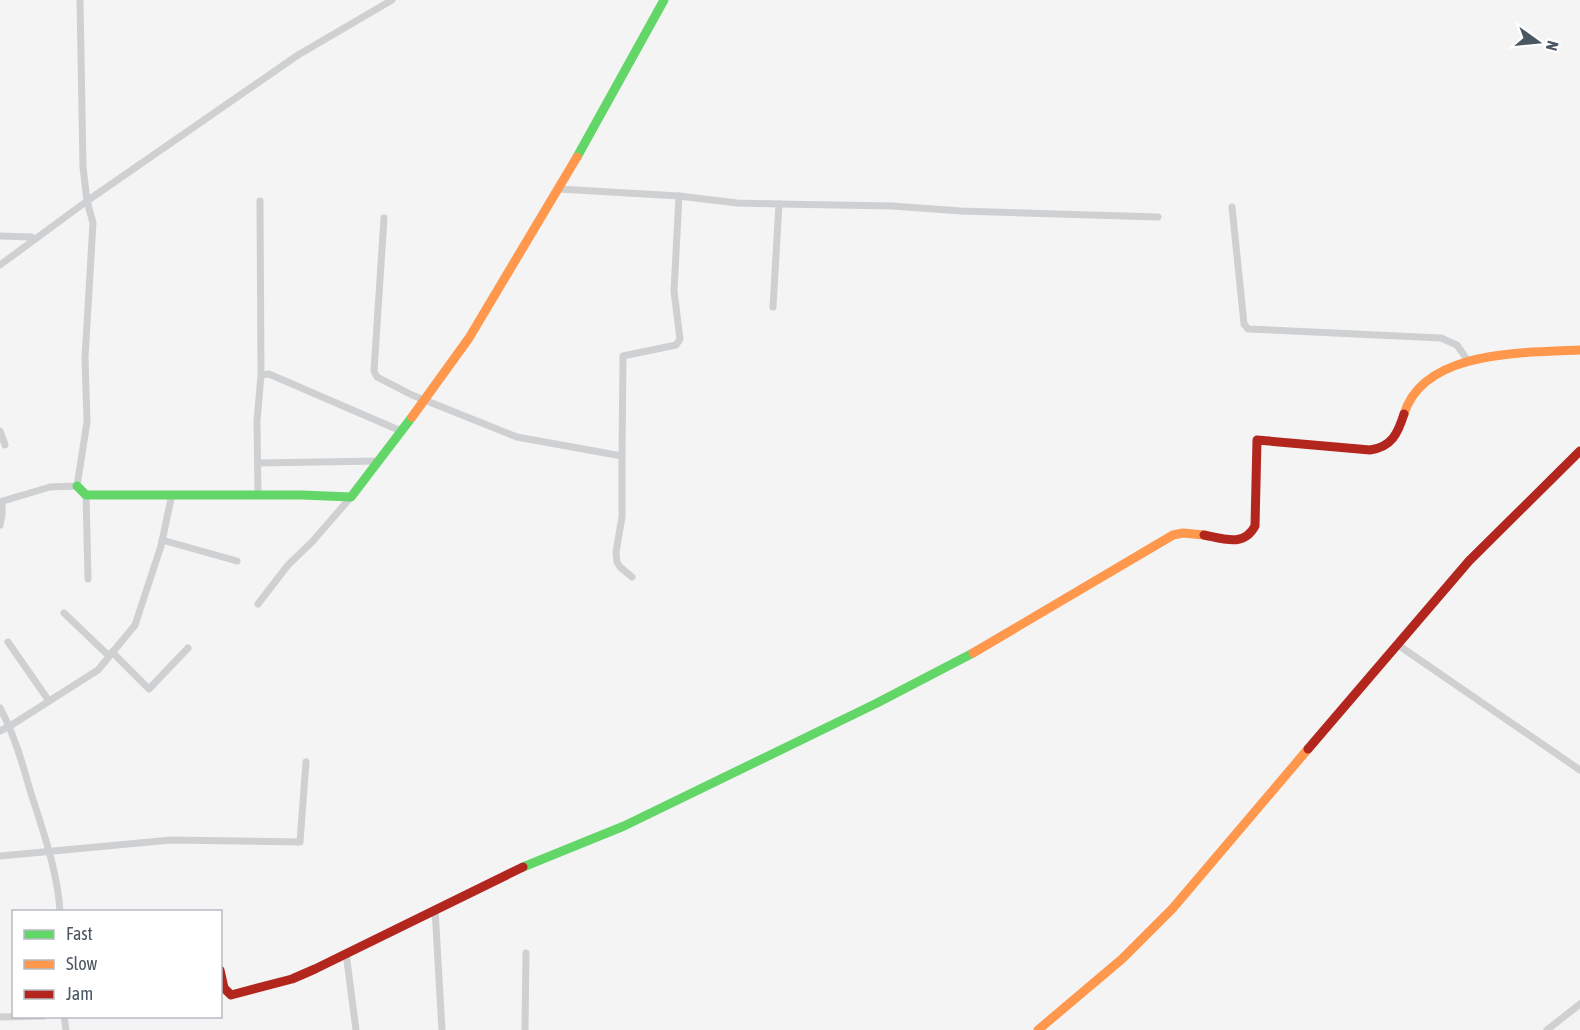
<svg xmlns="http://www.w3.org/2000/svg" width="1580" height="1030" viewBox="0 0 1580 1030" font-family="'Asap Condensed',sans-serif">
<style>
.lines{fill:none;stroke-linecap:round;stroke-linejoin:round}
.street{stroke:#ced0d2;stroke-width:7}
.fast{stroke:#63d668;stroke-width:9}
.slow{stroke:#ff974d;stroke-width:9}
.jam{stroke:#b3261e;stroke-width:9}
</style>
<rect width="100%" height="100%" fill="#f4f4f4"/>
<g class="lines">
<g class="street">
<path d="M559,189L679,196L737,203L779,204L773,307"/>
<path d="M260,201L261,375"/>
<path d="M779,204L892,206L961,211L1158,217"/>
<path d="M1232,207L1244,324L1248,329L1441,338L1457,345L1468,361"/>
<path d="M384,218L374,371L377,377L412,395L517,437L622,456L623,356L676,345L680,339L674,291L679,196"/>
<path d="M0,236L31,237L35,239"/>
<path d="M0,265L87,201L298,55L392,0"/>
<path d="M0,431L5,445"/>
<path d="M622,456V517L616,552L617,562L620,567L632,577"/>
<path d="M258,463L378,461"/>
<path d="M86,495L88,579"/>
<path d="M258,495L257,421L261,375L269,374L401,431"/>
<path d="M0,502L50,487L77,486L87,422L85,358L93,223L87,201L83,167L80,0"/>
<path d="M0,525L2,515V502"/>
<path d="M162,540L237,561"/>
<path d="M258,604L288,565L312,542L351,497"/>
<path d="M64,613L109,656"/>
<path d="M8,642L49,701"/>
<path d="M1398,645L1580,770"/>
<path d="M112,652L149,689L188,648"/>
<path d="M0,708C14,734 22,762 30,790C42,828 58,872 60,912"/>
<path d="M0,731L10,726L98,670L135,625L161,546L172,494"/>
<path d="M0,856L171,840L300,842L306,762"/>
<path d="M435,909L442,1030"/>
<path d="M346,953L356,1030"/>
<path d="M64,1016L66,1030"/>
<path d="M0,1017L44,1016"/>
<path d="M525,1030L526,953"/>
<path d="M1547,1030L1580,1004"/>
</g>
<g class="fast">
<path d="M577,157L664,0"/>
<path d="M77,486L86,495H302L351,497L412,417"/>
<path d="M523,867L624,826L877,703L973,653"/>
</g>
<g class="slow">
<path d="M1404,414C1424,349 1525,353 1580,350"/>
<path d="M412,417L469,338L577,157"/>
<path d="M973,653L1173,535L1183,533L1204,535"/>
<path d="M1038,1030L1122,959L1173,908L1308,749"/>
</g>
<g class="jam">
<path d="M1204,535C1224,539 1244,547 1255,526L1257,440L1370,450C1392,447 1398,433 1404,414"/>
<path d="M1308,749L1469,561L1580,451"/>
<path d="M220,970L224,988L231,995L292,979L315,969L523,867"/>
</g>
</g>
<rect x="12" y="910" width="210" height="108" fill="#ffffff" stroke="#b7bbc0" stroke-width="1.5"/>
<rect x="24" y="930" width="30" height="9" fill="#63d668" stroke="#b7bbc0" stroke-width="1.5"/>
<text x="66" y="940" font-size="18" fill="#4a5661">Fast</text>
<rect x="24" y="960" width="30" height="9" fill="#ff974d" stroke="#b7bbc0" stroke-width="1.5"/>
<text x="66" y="970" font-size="18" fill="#4a5661">Slow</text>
<rect x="24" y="990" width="30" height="9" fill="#b3261e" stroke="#b7bbc0" stroke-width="1.5"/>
<text x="66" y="1000" font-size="18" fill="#4a5661">Jam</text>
<g transform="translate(1538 42) rotate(105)" stroke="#ffffff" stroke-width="4.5" paint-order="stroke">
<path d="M0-4.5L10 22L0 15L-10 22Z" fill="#4a5661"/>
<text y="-9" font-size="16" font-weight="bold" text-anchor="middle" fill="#4a5661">N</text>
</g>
</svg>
